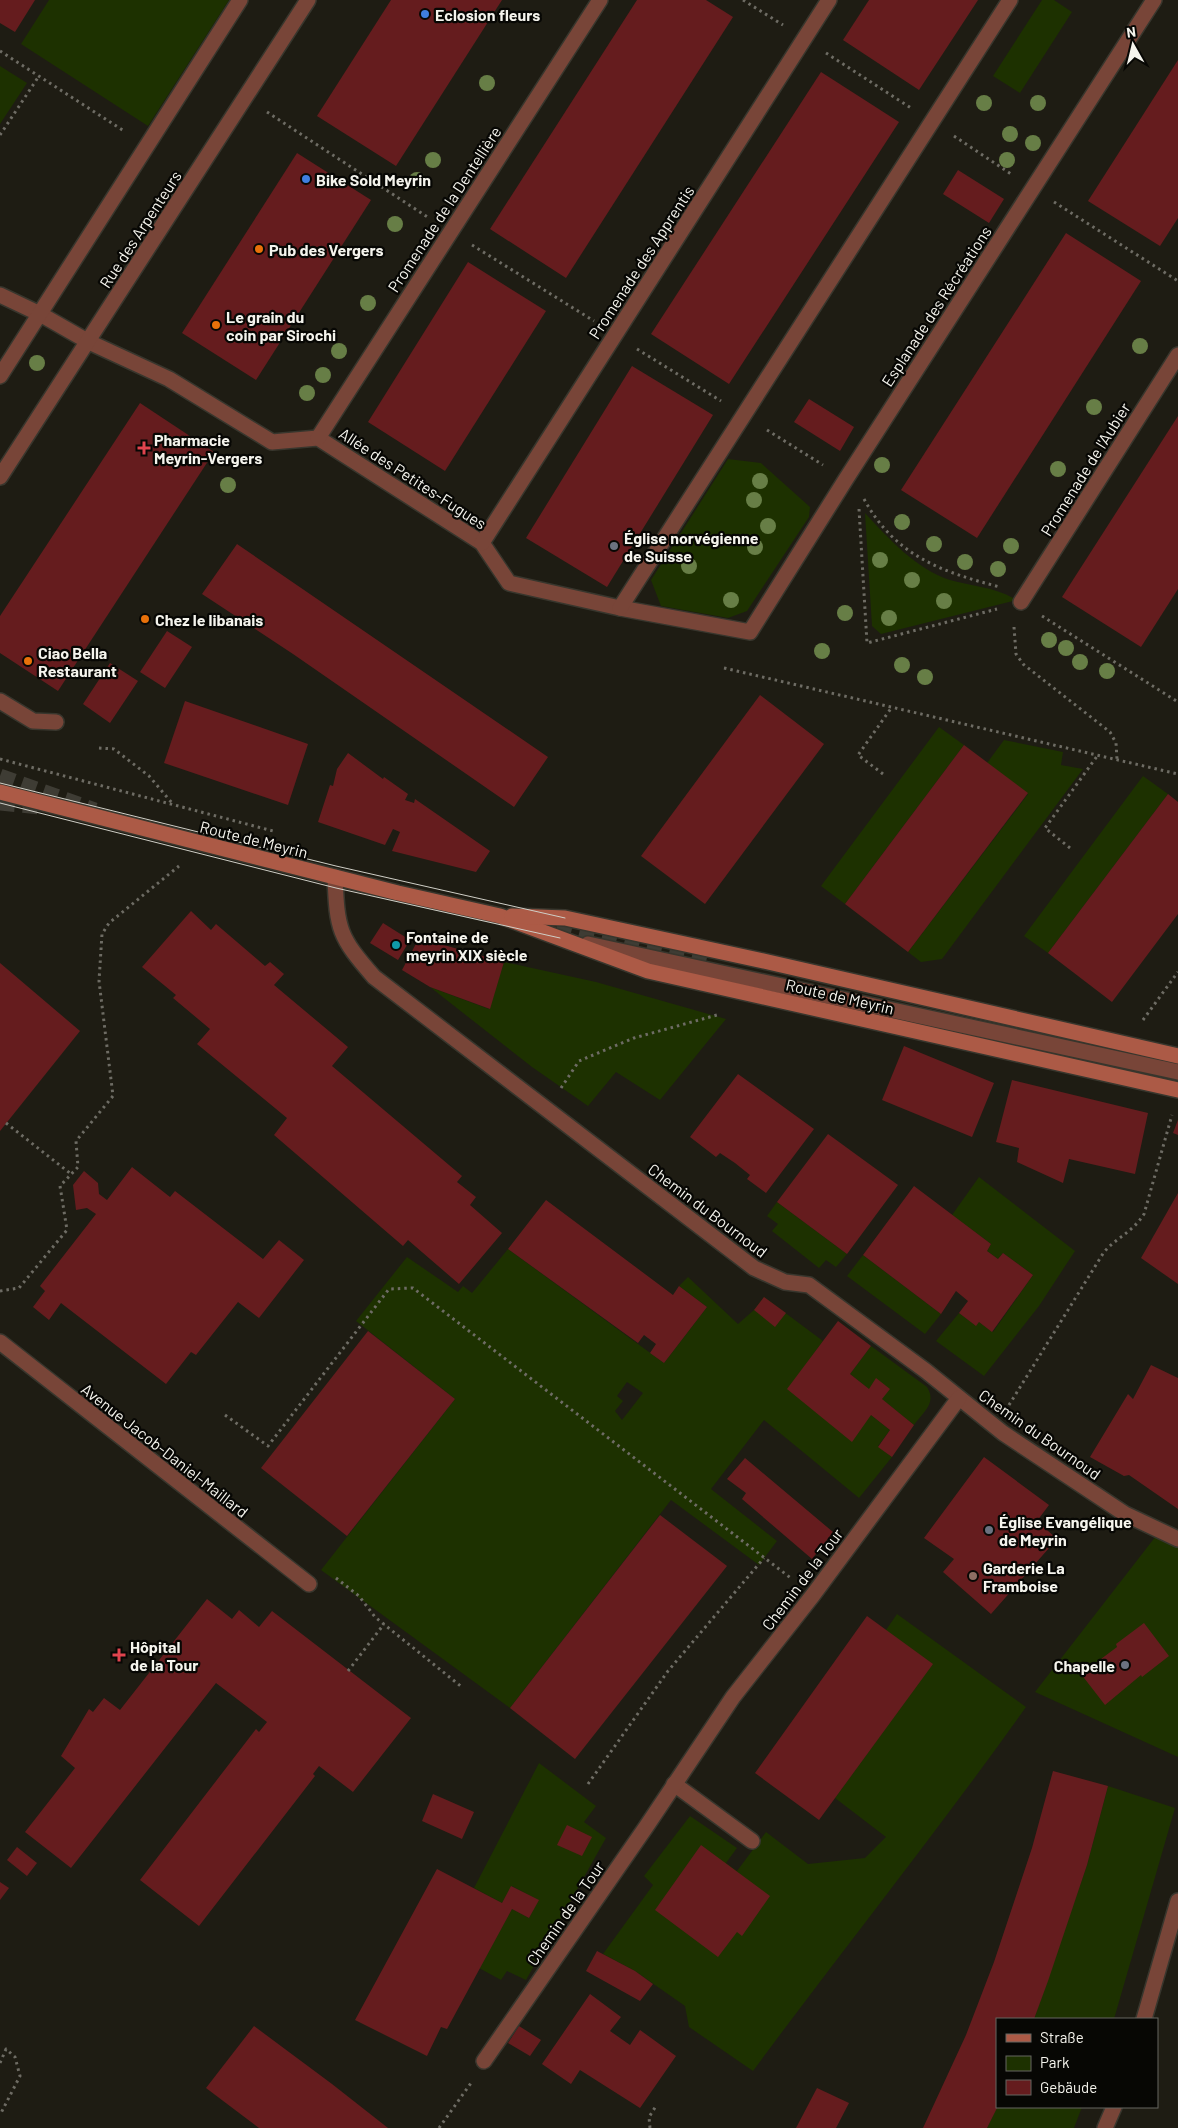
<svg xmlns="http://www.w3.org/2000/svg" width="1178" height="2128" viewBox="0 0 1178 2128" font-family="Barlow,sans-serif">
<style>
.green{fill:#1d3100;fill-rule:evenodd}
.building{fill:#651c1e}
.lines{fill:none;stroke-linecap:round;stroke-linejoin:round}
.primary-tunnel{stroke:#3e3c34;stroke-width:15;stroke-dasharray:15 8;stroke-linecap:butt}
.lane-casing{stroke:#38362d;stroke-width:18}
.street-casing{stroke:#38362d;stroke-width:18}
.secondary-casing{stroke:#38362d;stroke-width:18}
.path{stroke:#6e6c64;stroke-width:3;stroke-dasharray:2.5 4;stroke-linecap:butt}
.lane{stroke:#784538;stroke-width:15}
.street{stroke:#784538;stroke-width:15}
.secondary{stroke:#ac5a46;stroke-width:15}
.tram{stroke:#d0cfc7;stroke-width:1}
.tree{fill:#677e46}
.shop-dot{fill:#3f7fe0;stroke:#070704;stroke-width:2}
.food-dot{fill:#e8710a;stroke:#070704;stroke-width:2}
.health-dot{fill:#e0444e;stroke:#070704;stroke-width:2}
.worship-dot{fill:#6b7280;stroke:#070704;stroke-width:2}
.culture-dot{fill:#0f9aa8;stroke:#070704;stroke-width:2}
.education-dot{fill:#8d6e63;stroke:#070704;stroke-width:2}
.labels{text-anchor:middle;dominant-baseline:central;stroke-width:4.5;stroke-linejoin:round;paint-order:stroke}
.poi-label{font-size:16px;font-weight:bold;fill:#f5f4ed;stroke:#070704;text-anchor:start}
.street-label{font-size:16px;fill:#f5f4ed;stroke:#070704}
</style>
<rect width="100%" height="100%" fill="#1e1c13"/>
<g class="green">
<path d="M49,0H229L148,126L21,44Z"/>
<path d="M1042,0H1054L1072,12L1020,93L993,76Z"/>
<path d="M0,66L27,83L0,124Z"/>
<path d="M728,459L761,463L810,507L809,517L747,611L728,618L661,606L651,580Z"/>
<path d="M865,513C889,539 916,569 950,580C971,586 994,587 1013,598V601L881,634L872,626Z"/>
<path d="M939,727L964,745L845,904L821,886Z"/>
<path d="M1004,740L1063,752L1061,765L1083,769L942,959L921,962L908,952L1028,794L987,763Z"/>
<path d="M1143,776L1168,794L1048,953L1024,936Z"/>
<path d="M504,962L596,982L726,1019L660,1100L616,1072L588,1106L532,1067L430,987L489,1009Z"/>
<path d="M979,1177L1075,1251L1039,1306L984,1376L936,1341L959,1313L975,1325L979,1322L993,1332L1033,1275L1003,1253L998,1259L987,1251L991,1244L952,1215Z"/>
<path d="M777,1202L847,1254L836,1267L826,1260L819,1268L772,1231L778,1224L767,1216Z"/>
<path d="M508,1249L664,1363L707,1307L679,1286L688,1277L738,1324L754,1310L764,1297L823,1341L788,1389L871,1415L890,1430L878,1446L892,1457L859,1498L764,1420L711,1489L777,1541L759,1565L671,1500L510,1708L321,1570L455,1399L356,1321L407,1257L458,1292L463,1286L472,1293ZM627,1382L643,1393L622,1420L615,1411L623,1401L617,1396Z"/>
<path d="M863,1255L941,1314L925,1334L847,1276Z"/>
<path d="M871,1346L927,1387C937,1403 924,1411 914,1425L850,1374Z"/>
<path d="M1156,1536L1178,1548V1757L1035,1692Z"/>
<path d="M897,1614L1026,1707C938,1831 843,1949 753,2071L689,2027L685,2006L635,1971L603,1954L653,1885L644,1876L690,1816L737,1848L726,1863L737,1871L766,1832L808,1864L865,1858L886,1837L835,1798L909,1696L886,1630Z"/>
<path d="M539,1763L596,1806L584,1822L606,1838L526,1980L507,1971L501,1980L479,1968L512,1909L529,1918L538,1900L512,1886L502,1903L474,1888Z"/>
<path d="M1108,1786L1175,1808L1114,2019H1034L1087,1865Z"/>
<path d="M997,2107H1082L1074,2128H987Z"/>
</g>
<g class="building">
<path d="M0,0H35L15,32L0,23Z"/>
<path d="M391,0H502L396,166L317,116Z"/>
<path d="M637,0H706L733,17L566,278L490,229Z"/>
<path d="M869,0H978L919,90L843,40Z"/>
<path d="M1178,60V218L1160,246L1088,201Z"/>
<path d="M821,72L899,122L729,384L651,334Z"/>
<path d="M297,153L371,200L256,380L182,333Z"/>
<path d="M958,170L1004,199L989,223L943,194Z"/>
<path d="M1066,233L1141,281L977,538L901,490Z"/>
<path d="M468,262L546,311L445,471L368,422Z"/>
<path d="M632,366L713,415L607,587L526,538Z"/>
<path d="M809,399L854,427L840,451L794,422Z"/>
<path d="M140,403L214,452L58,691L0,653V616Z"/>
<path d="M1178,416V589L1141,647L1062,597Z"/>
<path d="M237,544L548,757L514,807L293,654L202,594Z"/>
<path d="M167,631L192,647L165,688L140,672Z"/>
<path d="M110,663L138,681L110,723L83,704Z"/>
<path d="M760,695L824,744L705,904L641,856Z"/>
<path d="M185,701L308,744L288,805L164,763Z"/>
<path d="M964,745L1028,793L908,952L845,904Z"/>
<path d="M348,753L383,779L384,777L408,794L405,800L414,803L415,799L490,851L476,872L392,851L400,832L393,829L385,845L318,822L330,785L333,786L337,769Z"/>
<path d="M1168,794L1178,802V914L1112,1002L1048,953Z"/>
<path d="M191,911L211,930L216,924L265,966L270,962L284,974L274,985L348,1047L332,1066L462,1176L457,1182L476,1197L470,1205L502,1233L459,1284L408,1240L403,1246L274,1135L287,1118L197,1044L210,1029L173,998L176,995L142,967Z"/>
<path d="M383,923L410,940L398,960L370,943Z"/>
<path d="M419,938L504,962L490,1009L430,987L402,970Z"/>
<path d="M0,963L80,1031L0,1131Z"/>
<path d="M904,1046L994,1083L972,1137L882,1100Z"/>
<path d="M738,1074L814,1129L766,1193L747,1179L750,1175L735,1163L720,1153L716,1157L690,1137Z"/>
<path d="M1012,1080L1148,1113L1135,1174L1069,1159L1063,1183L1017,1162L1019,1148L996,1142Z"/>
<path d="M1178,1120V1135L1173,1133Z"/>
<path d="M828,1134L898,1185L847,1254L777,1202Z"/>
<path d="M132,1167L170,1197L175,1191L263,1259L279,1240L304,1260L259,1318L238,1302L196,1355L191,1352L166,1384L61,1303L49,1320L33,1307L45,1291L40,1286L96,1214L87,1208L76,1210L73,1185L84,1171L98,1183L99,1194L107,1200Z"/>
<path d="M914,1186L991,1244L987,1251L998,1259L1003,1253L1033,1275L992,1332L979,1322L976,1326L959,1313L968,1301L956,1291L941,1314L863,1255Z"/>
<path d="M1178,1193V1284L1141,1258Z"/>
<path d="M546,1200L673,1295L679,1286L707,1307L664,1363L650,1353L656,1344L644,1335L638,1343L508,1249Z"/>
<path d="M764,1297L786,1313L775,1327L754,1310Z"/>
<path d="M838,1321L871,1346L850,1374L869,1389L876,1378L890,1389L882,1399L914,1425L892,1457L878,1447L890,1430L871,1415L852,1442L787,1389Z"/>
<path d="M368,1331L455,1399L347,1536L261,1468Z"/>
<path d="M1151,1365L1178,1378V1509L1129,1475L1124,1476L1090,1457L1128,1394L1133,1399Z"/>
<path d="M984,1457L1049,1505L1037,1521L1057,1539L991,1614L943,1572L954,1559L924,1538Z"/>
<path d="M745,1458L833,1532L812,1559L742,1499L746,1493L727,1479Z"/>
<path d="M660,1515L727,1566L575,1759L510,1708Z"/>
<path d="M207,1599L232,1619L239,1610L259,1627L272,1611L411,1718L353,1792L319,1766L313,1774L315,1776L199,1926L140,1880L256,1729L259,1732L267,1722L216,1683L71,1868L25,1832L75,1768L61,1756L89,1709L93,1712L104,1698L120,1710Z"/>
<path d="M867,1616L933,1664L819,1820L755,1773Z"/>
<path d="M1144,1623L1169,1656L1142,1677L1141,1675L1105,1705L1081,1674L1117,1647L1116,1644Z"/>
<path d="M1053,1771L1108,1786L1087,1865L1048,1981L1034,2019H997V2108L987,2128H923L966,2035L994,1962L1032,1848Z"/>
<path d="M433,1794L474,1812L462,1839L422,1821Z"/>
<path d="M567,1825L592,1837L582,1856L557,1845Z"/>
<path d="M701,1845L770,1896L742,1936L737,1932L718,1957L655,1910Z"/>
<path d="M17,1847L37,1863L27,1876L7,1860Z"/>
<path d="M437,1869L502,1903L511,1886L539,1900L529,1918L512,1909L447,2029L441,2027L427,2056L355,2020Z"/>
<path d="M0,1882L9,1888L0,1900Z"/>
<path d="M597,1951L635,1971L653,1984L640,2001L586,1971Z"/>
<path d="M590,1994L621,2017L610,2031L630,2045L640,2030L676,2056L640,2108L580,2070L571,2084L542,2064Z"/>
<path d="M254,2026L332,2084L388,2128H259L206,2088Z"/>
<path d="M519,2026L541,2040L530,2056L508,2043Z"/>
<path d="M817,2088L849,2103L836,2128H796Z"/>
</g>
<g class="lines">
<g class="primary-tunnel">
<path d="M0,776L95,810"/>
<path d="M0,803L39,807"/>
<path d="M535,920L709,963"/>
</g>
<g class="lane-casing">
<path id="lane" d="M588,944L1178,1072"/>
</g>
<g class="street-casing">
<g id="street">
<path d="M0,295L40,314L89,342L169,379L272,442L318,438L482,543L509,583L620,608L750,632L846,479L1154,0"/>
<path d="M0,376L240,0"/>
<path d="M318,438L600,0"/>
<path d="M0,477L308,0"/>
<path d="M482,543L829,0"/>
<path d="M1021,602L1178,355"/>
<path d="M620,608L1010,0"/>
<path d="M0,701L33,721L56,722"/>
<path d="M335,877C337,930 339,937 374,977L754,1268L785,1282L809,1285L926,1371L1003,1433L1125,1514L1178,1539"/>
<path d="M0,1342L309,1584"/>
<path d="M674,1784L752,1841"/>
<path d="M1144,2019L1178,1901"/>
<path d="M484,2061L646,1827L733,1697L813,1595L959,1398"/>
<path d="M1105,2128L1114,2107"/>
</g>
</g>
<g class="secondary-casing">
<g id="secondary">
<path d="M0,792L398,893L500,916L648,971L1178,1090"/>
<path d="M512,916L565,918L768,962L1178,1056"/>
</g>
</g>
<g class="path">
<path d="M743,0L783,25"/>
<path d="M0,51L124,131"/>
<path d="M826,53L911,108"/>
<path d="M267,112L429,218"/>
<path d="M0,135L39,76"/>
<path d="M954,136L1011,174"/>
<path d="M1054,202L1178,281"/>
<path d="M472,245L594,321"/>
<path d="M637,349L721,401"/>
<path d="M767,430L823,465"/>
<path d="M864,499C895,556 942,572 1000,587"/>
<path d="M859,509L867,643L997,609"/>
<path d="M1042,616L1178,702"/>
<path d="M1014,627L1016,654L1023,664L1110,732L1116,743L1117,759"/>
<path d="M724,668L1178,774"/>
<path d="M99,748L114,749L149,776L172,803"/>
<path d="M0,759L273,831"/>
<path d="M883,774L858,755L892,707"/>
<path d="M1070,848L1045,828L1098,755"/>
<path d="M1143,1020L1178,972"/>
<path d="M561,1088L579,1061L634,1038L717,1015"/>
<path d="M6,1123L71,1174"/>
<path d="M0,1291L19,1288L67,1230L60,1186L78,1167L76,1141L113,1096L99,981L102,934L109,923L179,866"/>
<path d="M1009,1405L1104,1252C1117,1237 1132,1233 1144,1214L1172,1115"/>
<path d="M225,1415L268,1446L389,1289L413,1288L792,1579"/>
<path d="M336,1578L359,1596L375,1617L463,1688"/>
<path d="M348,1671L384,1624"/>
<path d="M588,1784L668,1671L764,1558"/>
<path d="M0,2063L6,2049L15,2057L20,2076L0,2115"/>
<path d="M439,2128L471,2083"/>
<path d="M650,2128L649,2117L656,2106"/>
</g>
<use href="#lane" class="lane"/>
<use href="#street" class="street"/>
<use href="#secondary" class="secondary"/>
<g class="tram">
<path d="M0,783L336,866L565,918"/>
<path d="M0,803L336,888L560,938"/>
</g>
</g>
<g class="tree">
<circle cx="487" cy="83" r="8"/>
<circle cx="984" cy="103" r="8"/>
<circle cx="1038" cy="103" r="8"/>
<circle cx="1010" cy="134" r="8"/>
<circle cx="1033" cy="143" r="8"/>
<circle cx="433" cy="160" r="8"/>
<circle cx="1007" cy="160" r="8"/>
<circle cx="417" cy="180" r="8"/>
<circle cx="395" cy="224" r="8"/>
<circle cx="368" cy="303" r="8"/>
<circle cx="1140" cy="346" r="8"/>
<circle cx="339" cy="351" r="8"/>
<circle cx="37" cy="363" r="8"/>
<circle cx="323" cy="375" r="8"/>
<circle cx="307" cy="393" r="8"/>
<circle cx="1094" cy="407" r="8"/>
<circle cx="882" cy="465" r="8"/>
<circle cx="1058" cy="469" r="8"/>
<circle cx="760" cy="481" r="8"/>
<circle cx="228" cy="485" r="8"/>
<circle cx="754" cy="500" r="8"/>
<circle cx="902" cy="522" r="8"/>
<circle cx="768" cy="526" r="8"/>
<circle cx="934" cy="544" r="8"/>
<circle cx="1011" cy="546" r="8"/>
<circle cx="755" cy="547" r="8"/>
<circle cx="880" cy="560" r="8"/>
<circle cx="965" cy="562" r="8"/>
<circle cx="689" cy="566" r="8"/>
<circle cx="998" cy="569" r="8"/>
<circle cx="912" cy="580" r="8"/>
<circle cx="731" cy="600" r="8"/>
<circle cx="944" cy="601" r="8"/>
<circle cx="845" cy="613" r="8"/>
<circle cx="889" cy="618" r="8"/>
<circle cx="1049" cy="640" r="8"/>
<circle cx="1066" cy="648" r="8"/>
<circle cx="822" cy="651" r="8"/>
<circle cx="1080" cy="662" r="8"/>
<circle cx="902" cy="665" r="8"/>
<circle cx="1107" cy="671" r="8"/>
<circle cx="925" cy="677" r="8"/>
</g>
<g class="shop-dot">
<circle cx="425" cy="14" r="5"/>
<circle cx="306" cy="179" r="5"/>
</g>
<g class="food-dot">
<circle cx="259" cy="249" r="5"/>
<circle cx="216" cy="325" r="5"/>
<circle cx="145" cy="619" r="5"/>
<circle cx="28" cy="661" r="5"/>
</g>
<g class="health-dot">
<path d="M141.5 440.5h5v5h5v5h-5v5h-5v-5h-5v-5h5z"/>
<path d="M116.5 1647.5h5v5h5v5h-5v5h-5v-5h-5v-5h5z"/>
</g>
<g class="worship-dot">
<circle cx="614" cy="546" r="5"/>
<circle cx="989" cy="1530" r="5"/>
<circle cx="1125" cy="1665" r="5"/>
</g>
<circle class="culture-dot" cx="396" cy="945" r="5"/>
<circle class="education-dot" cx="973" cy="1576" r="5"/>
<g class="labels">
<g class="poi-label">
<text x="435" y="14">Eclosion fleurs</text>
<text x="316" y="179">Bike Sold Meyrin</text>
<text x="269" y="249">Pub des Vergers</text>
<text x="226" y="316">Le grain du<tspan x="226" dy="18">coin par Sirochi</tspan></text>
<text x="154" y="439">Pharmacie<tspan x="154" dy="18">Meyrin-Vergers</tspan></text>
<text x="624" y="537">Église norvégienne<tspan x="624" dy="18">de Suisse</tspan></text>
<text x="155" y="619">Chez le libanais</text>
<text x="38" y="652">Ciao Bella<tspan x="38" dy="18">Restaurant</tspan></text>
<text x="406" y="936">Fontaine de<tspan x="406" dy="18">meyrin XIX siècle</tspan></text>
<text x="999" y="1521">Église Evangélique<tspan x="999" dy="18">de Meyrin</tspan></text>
<text x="983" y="1567">Garderie La<tspan x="983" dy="18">Framboise</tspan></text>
<text x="130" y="1646">Hôpital<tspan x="130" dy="18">de la Tour</tspan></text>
<text x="1115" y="1665" text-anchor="end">Chapelle</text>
</g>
<g class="street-label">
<text transform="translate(444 209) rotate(-57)">Promenade de la Dentellière</text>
<text transform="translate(140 229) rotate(-57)">Rue des Arpenteurs</text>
<text transform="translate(641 262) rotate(-57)">Promenade des Apprentis</text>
<text transform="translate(936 306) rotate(-57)">Esplanade des Récréations</text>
<text transform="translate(1085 469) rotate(-58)">Promenade de l'Aubier</text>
<text transform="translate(413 478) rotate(33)">Allée des Petites-Fugues</text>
<text transform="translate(254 839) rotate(14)">Route de Meyrin</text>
<text transform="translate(840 996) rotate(13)">Route de Meyrin</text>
<text transform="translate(708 1210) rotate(37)">Chemin du Bournoud</text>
<text transform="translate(1040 1434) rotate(35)">Chemin du Bournoud</text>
<text transform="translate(165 1450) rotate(38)">Avenue Jacob-Daniel-Maillard</text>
<text transform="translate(802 1579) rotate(-53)">Chemin de la Tour</text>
<text transform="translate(565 1913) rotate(-55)">Chemin de la Tour</text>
</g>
</g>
<rect x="996" y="2018" width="162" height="90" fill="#070704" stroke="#666661"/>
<rect x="1006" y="2034" width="25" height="8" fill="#ac5a46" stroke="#666661"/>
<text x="1040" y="2043" font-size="15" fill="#f5f4ed">Straße</text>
<rect x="1006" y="2056" width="25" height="15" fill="#1d3100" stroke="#666661"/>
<text x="1040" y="2068" font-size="15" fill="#f5f4ed">Park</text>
<rect x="1006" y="2080" width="25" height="15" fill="#651c1e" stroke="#666661"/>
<text x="1040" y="2093" font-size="15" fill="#f5f4ed">Gebäude</text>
<g transform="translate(1133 45) rotate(352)" stroke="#070704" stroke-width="4" paint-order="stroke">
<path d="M0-4L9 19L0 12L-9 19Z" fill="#f5f4ed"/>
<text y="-8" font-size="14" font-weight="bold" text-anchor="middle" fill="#f5f4ed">N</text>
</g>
</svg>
